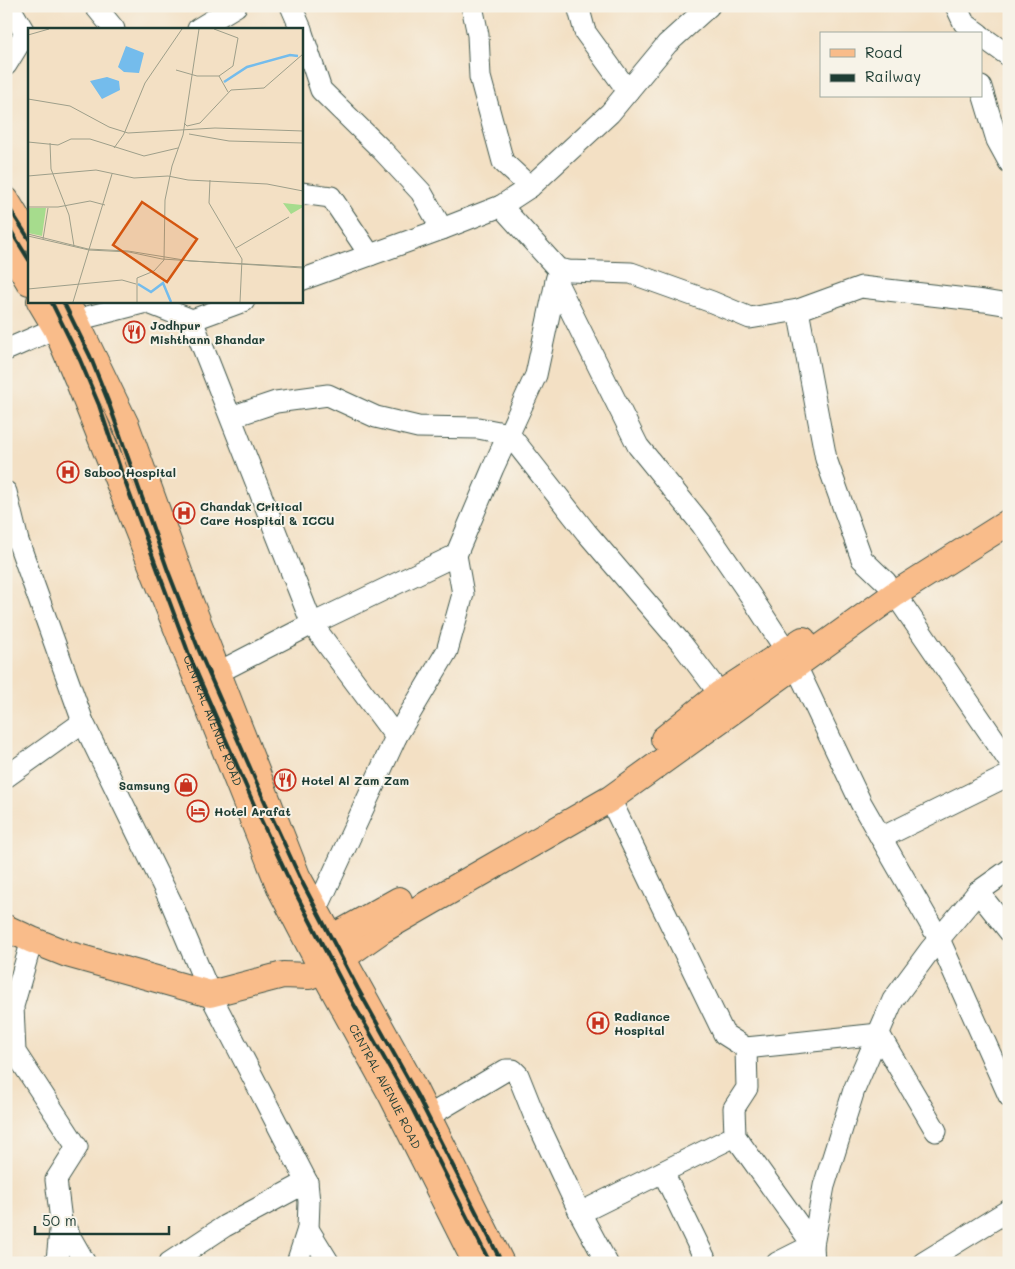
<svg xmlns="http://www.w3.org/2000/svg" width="1015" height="1269" viewBox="0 0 1015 1269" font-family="Mali,sans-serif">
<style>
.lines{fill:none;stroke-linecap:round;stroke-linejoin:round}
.minor-casing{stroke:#3f554a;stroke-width:23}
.major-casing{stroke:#3f554a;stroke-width:28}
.minor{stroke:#fff;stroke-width:21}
.major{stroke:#f9bc8a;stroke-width:26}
.rail{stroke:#1f3d34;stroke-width:4}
.labels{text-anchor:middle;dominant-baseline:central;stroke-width:4;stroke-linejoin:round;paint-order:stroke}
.poi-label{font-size:12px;font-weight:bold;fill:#1f3d34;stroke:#f7f3e8;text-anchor:start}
.street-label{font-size:12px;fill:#1f3d34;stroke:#f7f3e8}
.inset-river{fill:none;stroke:#74bcec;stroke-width:2.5}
.inset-road{fill:none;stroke:#9e9f8a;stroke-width:1}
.view{fill:#d45610;fill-opacity:0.15;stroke:#d45610;stroke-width:2.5}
.inset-edge{fill:none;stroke:#1f3d34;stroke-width:2.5}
</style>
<rect width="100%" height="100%" fill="#f7f3e8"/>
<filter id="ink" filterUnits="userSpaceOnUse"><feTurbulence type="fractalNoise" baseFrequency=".02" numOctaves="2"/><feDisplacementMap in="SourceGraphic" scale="10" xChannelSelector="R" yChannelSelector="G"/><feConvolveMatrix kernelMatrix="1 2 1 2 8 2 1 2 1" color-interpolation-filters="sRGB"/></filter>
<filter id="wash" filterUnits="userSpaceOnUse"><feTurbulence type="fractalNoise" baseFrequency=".0096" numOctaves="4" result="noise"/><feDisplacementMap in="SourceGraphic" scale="20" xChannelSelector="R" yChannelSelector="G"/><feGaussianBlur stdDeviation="1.12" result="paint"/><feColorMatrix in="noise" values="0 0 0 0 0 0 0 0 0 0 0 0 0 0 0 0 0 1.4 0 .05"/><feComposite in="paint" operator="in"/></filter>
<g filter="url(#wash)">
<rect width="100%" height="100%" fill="#f3e0c4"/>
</g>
<g filter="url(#ink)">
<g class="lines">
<g class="minor-casing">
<g id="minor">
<path d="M9,6L29,40"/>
<path d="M95,6L114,29"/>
<path d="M291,6L301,29"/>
<path d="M472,6L478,35L480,77L503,162L530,187"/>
<path d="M578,6L585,32L628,91"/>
<path d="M709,6L667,44L610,113L530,187L501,206L558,269L569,271L631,273L712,302L750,318L798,310L861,287L984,301L1009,305"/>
<path d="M956,6L964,23L979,34"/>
<path d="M198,29L236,6"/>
<path d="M301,30L321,90L382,150L421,192L442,229L501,206"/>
<path d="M981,36L1009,56"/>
<path d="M6,65L25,34"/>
<path d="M981,87L997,140L1009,162"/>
<path d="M301,193L331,197L370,255"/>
<path d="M301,280L442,229"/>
<path d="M556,281L638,446L702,525L750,595L796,666L861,803L939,939L1009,1096"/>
<path d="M244,301L192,320L312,624L456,555L463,594L447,651L396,737L316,911"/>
<path d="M798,310L826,459L862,559L886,582"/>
<path d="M76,320L146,302L192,320"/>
<path d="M6,350L56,328"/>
<path d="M231,417L276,402L328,395L376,417L418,427L478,428L509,434L586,532L681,643L720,694"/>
<path d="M6,492L18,541L83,722L171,902L210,994L307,1182L309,1202L308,1229L297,1263"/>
<path d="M456,555L493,468L536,375L557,277"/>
<path d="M895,594L1009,761"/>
<path d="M217,673L312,624L396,737"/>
<path d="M6,777L83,722"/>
<path d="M610,799L724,1034L746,1048L879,1034L936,1131"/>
<path d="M881,838L1009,775"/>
<path d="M978,892L1009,931"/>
<path d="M32,940L13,1006L15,1052L77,1147L56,1180L61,1221L57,1260L54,1263"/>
<path d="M746,1048L747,1088L734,1108L735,1136L813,1245L777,1263"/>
<path d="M427,1117L506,1070H513L518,1075L534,1115L580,1213"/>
<path d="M663,1172L707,1263"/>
<path d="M61,1221L85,1263"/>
<path d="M308,1229L329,1263"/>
<path d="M169,1263L225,1226L307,1182"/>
<path d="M607,1263L580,1213L735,1136"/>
<path d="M814,1263L813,1245L824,1186L854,1090L893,1000L930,950L978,892L1009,870"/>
<path d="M923,1263L1009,1210"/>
</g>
</g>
<g class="major-casing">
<g id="major">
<path d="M6,200L29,238"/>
<path d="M6,243L29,282"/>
<path id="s1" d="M40,301L56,328L78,380L281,890L322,969L391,1094L476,1263"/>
<path d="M66,301L126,425L187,594L297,876L410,1081L501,1263"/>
<path d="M664,739L720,694L803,640"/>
<path d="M6,928L32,940L67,954L210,994L283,975L309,976L314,974L342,958L382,930L610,799L895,594L1009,522"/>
<path d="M317,946L399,900"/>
</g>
</g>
<use href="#minor" class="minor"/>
<use href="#major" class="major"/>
<g class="rail">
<path d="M6,203L29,239"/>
<path d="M6,223L29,260"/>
<path d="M51,301L80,360L99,405L120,468L190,657L255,807L292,886L348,994L409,1102L490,1263"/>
<path d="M63,301L90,356L108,401L168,571L200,653L265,802L302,882L358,989L418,1097L502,1263"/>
</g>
</g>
</g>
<defs>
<g id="restaurant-ring" transform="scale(1.125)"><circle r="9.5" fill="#f7f3e8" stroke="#c8321e" stroke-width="1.5"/><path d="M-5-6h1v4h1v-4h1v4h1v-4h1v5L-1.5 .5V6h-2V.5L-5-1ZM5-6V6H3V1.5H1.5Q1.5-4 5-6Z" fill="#c8321e"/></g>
<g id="hospital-ring" transform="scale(1.125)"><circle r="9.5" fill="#f7f3e8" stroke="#c8321e" stroke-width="1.5"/><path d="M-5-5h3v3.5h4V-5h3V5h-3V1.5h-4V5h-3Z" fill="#c8321e"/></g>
<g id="shop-ring" transform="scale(1.125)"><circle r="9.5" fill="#f7f3e8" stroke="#c8321e" stroke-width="1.5"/><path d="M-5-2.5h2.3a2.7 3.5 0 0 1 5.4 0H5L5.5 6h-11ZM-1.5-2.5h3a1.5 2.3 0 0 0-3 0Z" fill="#c8321e"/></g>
<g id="hotel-ring" transform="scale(1.125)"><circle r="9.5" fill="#f7f3e8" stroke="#c8321e" stroke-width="1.5"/><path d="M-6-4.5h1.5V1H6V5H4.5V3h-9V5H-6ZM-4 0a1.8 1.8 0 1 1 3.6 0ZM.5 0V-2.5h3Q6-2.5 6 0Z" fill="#c8321e"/></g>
</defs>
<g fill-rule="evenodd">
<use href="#restaurant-ring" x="134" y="332"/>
<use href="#hospital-ring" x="68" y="472"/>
<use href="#hospital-ring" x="184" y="513"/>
<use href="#restaurant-ring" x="285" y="780"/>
<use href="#shop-ring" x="186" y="785"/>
<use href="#hotel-ring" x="198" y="811"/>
<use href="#hospital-ring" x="598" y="1023"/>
</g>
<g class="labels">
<g class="poi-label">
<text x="150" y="325">Jodhpur<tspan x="150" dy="14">Mishthann Bhandar</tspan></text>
<text x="84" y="472">Saboo Hospital</text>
<text x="200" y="506">Chandak Critical<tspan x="200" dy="14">Care Hospital &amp; ICCU</tspan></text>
<text x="301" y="780">Hotel Al Zam Zam</text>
<text x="170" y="785" text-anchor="end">Samsung</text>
<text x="214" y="811">Hotel Arafat</text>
<text x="614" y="1016">Radiance<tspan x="614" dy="14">Hospital</tspan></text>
</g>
<g class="street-label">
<text stroke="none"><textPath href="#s1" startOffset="454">CENTRAL AVENUE ROAD</textPath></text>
<text stroke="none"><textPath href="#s1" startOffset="859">CENTRAL AVENUE ROAD</textPath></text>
</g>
</g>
<g transform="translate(28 28)">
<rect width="275" height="275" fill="#f3e0c4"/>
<path d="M255,175L274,177L275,179L263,186ZM0,180H18L14,208L0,205Z" fill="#a6dc8d"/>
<path d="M98,18L116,25L111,45L96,44L90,39ZM79,49L91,53L92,62L74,71L62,53Z" fill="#74bcec"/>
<path class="inset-river" d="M196,54L219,39L262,27L270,28M110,256L123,264L135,255L143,274"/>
<path class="inset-road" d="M0,7L21,1M148,42L169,48H191L205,38L210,10L186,1M191,48L200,64M0,71L42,78L81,99L100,105L187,100L275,103M156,95L159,98L172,95L203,62L236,60L275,26M161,106L201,113L275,115M0,114L30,117L43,111H62L116,128L150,120M22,115L23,141L41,187L46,218M86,120L96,106L117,55L154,1M0,148L68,142L106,150L140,148L160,152L239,156L275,163M182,152L181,175L214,231L212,274M0,179H30L62,173L77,177M0,206L60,221L100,223L162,233L275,239M0,208L61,222L101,224L134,231L275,240M15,211L20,180M208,220L261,189M0,261L94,252L108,256M45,274L84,146M109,274V250L126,243L136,232L137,172L144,138L155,107L171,1"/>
<path class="view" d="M114,174L169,211L139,254L85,217Z"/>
<rect width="275" height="275" class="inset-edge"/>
</g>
<rect width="1015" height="1269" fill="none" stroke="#f7f3e8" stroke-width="25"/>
<rect x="820" y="32" width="162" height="65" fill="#f7f3e8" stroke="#a1aaa0"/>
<rect x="830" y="49" width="25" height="8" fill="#f9bc8a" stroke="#a1aaa0"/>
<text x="865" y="58" font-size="15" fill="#1f3d34">Road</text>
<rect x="830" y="74" width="25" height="8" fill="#1f3d34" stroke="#a1aaa0"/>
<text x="865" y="82" font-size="15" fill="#1f3d34">Railway</text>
<path d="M35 1226v8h134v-8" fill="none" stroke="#1f3d34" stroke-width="2.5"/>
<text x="42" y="1226" font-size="15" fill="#1f3d34" stroke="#f7f3e8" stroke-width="4" paint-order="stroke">50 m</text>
</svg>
